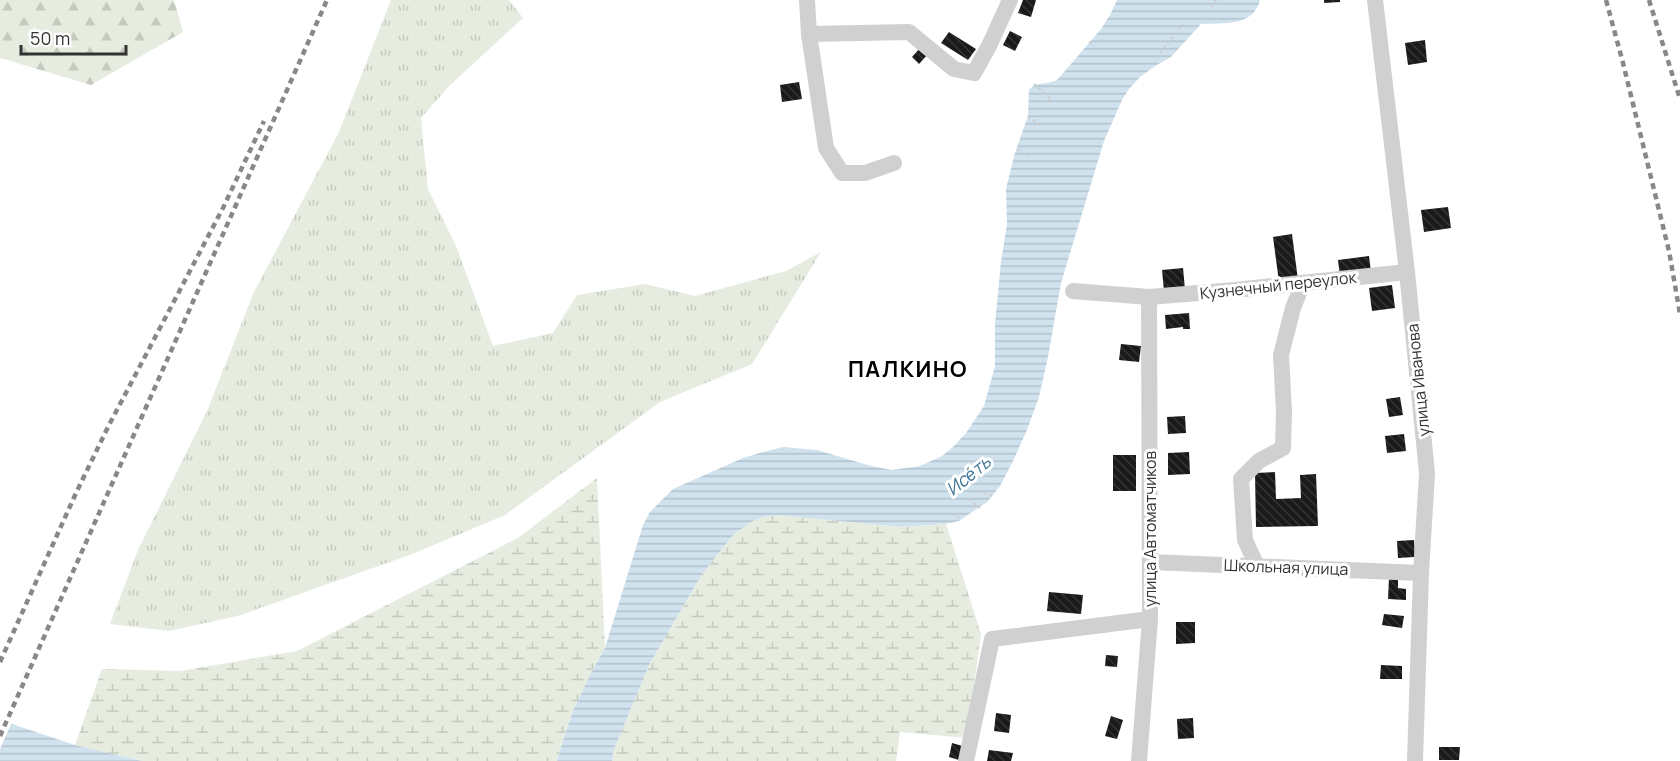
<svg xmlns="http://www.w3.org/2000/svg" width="1680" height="761" viewBox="0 0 1680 761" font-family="Manrope,sans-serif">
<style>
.grass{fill:url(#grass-tufts)}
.forest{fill:url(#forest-firs)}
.wetland{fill:url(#wetland-marsh)}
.water{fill:url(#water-rules)}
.pier{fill:#fff}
.building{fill:url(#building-back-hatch)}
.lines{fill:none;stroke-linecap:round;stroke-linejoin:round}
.path{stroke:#cdcdcd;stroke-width:2;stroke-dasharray:3 3;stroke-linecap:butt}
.minor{stroke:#d0d0d0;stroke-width:16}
.rail{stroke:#888;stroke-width:4.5;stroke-dasharray:6 4.5;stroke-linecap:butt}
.labels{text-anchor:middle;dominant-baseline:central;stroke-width:6;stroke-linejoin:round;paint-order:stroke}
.street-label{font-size:16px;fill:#333;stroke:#fff}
.water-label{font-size:18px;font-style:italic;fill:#3f7597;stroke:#fff}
.district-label{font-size:22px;font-weight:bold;letter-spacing:1.5px;fill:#000;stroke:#fff}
</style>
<defs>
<pattern id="grass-tufts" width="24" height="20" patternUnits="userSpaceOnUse" patternTransform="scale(1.5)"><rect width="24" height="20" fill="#e6ecdf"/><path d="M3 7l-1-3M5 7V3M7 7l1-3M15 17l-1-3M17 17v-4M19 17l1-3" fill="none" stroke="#c6cbc0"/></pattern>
<pattern id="forest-firs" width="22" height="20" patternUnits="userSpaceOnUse" patternTransform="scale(1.5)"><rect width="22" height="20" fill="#e6ecdf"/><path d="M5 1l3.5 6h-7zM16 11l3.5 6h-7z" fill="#c6cbc0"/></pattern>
<pattern id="wetland-marsh" width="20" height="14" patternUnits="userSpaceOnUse" patternTransform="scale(1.5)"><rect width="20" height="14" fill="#e6ecdf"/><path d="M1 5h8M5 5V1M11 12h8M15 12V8" fill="none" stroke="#c6cbc0"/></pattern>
<pattern id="water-rules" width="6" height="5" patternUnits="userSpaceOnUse" patternTransform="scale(1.5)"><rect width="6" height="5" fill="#cfe2ee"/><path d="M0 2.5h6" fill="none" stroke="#b2c2cd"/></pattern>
<pattern id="building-back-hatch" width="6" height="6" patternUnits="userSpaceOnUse" patternTransform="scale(1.5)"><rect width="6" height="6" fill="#1a1a1a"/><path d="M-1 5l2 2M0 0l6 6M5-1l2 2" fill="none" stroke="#333"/></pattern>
</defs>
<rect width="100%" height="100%" fill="#fff"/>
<path class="grass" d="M391,0H509L523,18L450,85L421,118L428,189L456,246L493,346L553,333L577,295L645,284L695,296L786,271L821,252L752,364L660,402L505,515L415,553L241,615L169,631L110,624L138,550L207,411L254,292L339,132Z"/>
<path class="forest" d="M0,0H174L183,32L91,85L0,58Z"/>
<g class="wetland">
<path d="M597,478L605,648L590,675L573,711L563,739L557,761H142L75,745L102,669L180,671L297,651L518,538Z"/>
<path d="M776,515L902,527L946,524L981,634L967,738L900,732L896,761H612L614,749L650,663L702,574L734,534L753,521L763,517Z"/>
</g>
<g class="water">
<path d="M1117,0H1260C1259,3 1258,7 1256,9C1247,26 1217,23 1201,24L1171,57L1155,66L1140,77L1129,89L1122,100L1104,141L1061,283L1048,357L1039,397L1027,430L1013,461L1000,486L987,502L959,521L946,524L902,527L776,515L763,517L753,521L734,534L702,574L650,663L614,749L612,761H557L563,740L573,711L590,675L605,648L643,525L650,512L673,489L743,458L763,452L783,447L817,450L871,466L892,470L920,466L942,456L953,447L966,433L984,406L995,366V324L1001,262L1007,224L1006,189L1014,156L1028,116L1029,90C1037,80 1048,86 1058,79L1101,29L1110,15Z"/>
<path d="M0,720L75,745L142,761H0Z"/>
</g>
<path class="pier" d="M2,718L12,722L0,749V722Z"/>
<g class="building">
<path d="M1023,0H1036L1031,17L1018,13Z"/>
<path d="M1324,0H1340V2L1324,3Z"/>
<path d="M1010,31L1022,37L1015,51L1003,45Z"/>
<path d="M949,32L976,49L968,60L941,43Z"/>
<path d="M1425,40L1427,62L1408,65L1405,43Z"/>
<path d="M920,48L928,54L919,64L912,57Z"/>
<path d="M799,82L802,99L782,102L780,85Z"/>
<path d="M1448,207L1451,228L1424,232L1421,210Z"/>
<path d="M1292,234L1298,280L1279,282L1273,237Z"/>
<path d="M1369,256L1371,272L1340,276L1338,260Z"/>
<path d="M1183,268L1185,289L1164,291L1162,270Z"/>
<path d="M1392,285L1395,308L1372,311L1369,288Z"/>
<path d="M1189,313L1190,329H1183V327L1166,329L1165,315Z"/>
<path d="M1121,344L1141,346L1139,362L1119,360Z"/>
<path d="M1400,397L1403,415L1389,417L1386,399Z"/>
<path d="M1185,416L1186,433L1168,434L1167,417Z"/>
<path d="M1404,434L1406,451L1387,453L1385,436Z"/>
<path d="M1189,452L1190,474L1168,475V453Z"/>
<rect x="1113" y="455" width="23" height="36"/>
<path d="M1275,472L1276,499L1301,498L1300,475L1316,474L1318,526L1256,527L1255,473Z"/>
<path d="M1414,540L1415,557L1398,558L1397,541Z"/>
<path d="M1389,578H1398V588L1406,589V600L1388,599Z"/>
<path d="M1049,592L1083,595L1081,614L1047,611Z"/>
<path d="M1384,614L1404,616L1402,628L1382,625Z"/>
<path d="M1176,622H1195V643L1176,644Z"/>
<path d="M1106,655L1118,656L1117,667L1105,666Z"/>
<path d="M1381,665L1402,666V679H1380Z"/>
<path d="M996,713L1011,715L1009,733L994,731Z"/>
<path d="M1111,716L1123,720L1117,739L1105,736Z"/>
<path d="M1193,718L1194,738L1178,739L1177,719Z"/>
<path d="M952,743L966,747L962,761L949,757Z"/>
<path d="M1439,747H1460L1459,760H1439Z"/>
<path d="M989,750L1013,753L1011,761H987Z"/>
</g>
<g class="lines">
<g class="path">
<path d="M1211,7L1216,0"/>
<path d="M1193,25L1197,28"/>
<path d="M1089,42L1094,46"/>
<path d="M1160,53L1183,24"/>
<path d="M1034,84L1051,99"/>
<path d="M1049,101L1053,96"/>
<path d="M1028,116L1040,125"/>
<path d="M1017,149L1028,156"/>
<path d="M978,491L993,496"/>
<path d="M969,499L980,508"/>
<path d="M953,515H958L959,521"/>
</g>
<g class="minor">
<path d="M807,0L809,34L826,148L842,173H865L894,163"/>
<path d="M1375,0L1407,272L1427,473L1421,573L1415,761"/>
<path d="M809,34L909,32L954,69L974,73L989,46L1010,0"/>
<path d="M1073,291L1149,297L1235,290L1407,272"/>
<path d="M1150,562L1421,573"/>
<path d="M1257,566L1245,540L1241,479L1259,461L1283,448L1284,412L1281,355L1293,308L1303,283"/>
<path d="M966,761L992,639L1150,619"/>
<path d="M1139,761L1150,619L1149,297"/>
</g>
<g class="rail">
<path d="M1606,0L1623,63L1669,251L1680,314"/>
<path d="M1649,0L1680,99"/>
<path d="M0,662L76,493L109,425L223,208L264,121"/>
<path d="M0,736L327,0"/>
</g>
</g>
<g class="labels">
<g class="street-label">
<text transform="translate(1278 285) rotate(-6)">Кузнечный переулок</text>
<text transform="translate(1418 380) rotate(-96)">улица Иванова</text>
<text transform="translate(1150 529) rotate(-90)">улица Автоматчиков</text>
<text transform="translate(1286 567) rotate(2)">Школьная улица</text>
</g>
<g class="water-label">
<text transform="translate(968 475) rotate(-39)">Исе́ть</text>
</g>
<g class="district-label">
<text x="908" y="369">ПАЛКИНО</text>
</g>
</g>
<path d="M21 45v9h105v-9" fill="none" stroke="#333333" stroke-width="3"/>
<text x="30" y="45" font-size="18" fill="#333333" stroke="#ffffff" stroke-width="4.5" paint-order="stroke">50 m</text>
</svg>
